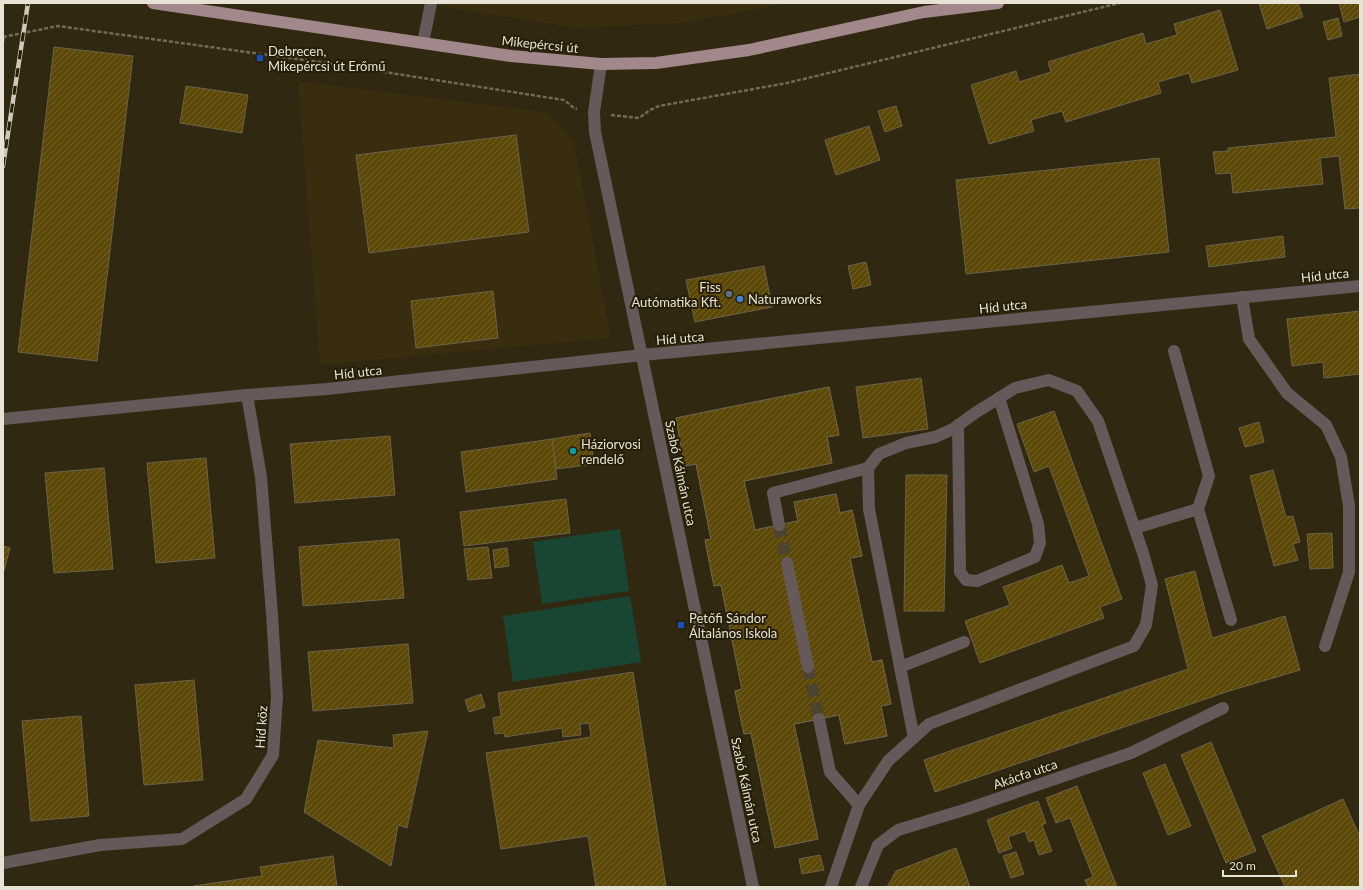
<svg xmlns="http://www.w3.org/2000/svg" width="1363" height="890" viewBox="0 0 1363 890" font-family="Lato,sans-serif">
<style>
.built{fill:#382d0f}
.green{fill:#184632}
.building{fill:url(#building-hatch);stroke:#6c624a;fill-rule:evenodd}
.lines{fill:none;stroke-linecap:round;stroke-linejoin:round}
.minor-tunnel{stroke:#4c442e;stroke-width:12;stroke-dasharray:12 6;stroke-linecap:butt}
.path{stroke:#716a56;stroke-width:2.5;stroke-dasharray:4 2;stroke-linecap:butt}
.minor{stroke:#66595a;stroke-width:12}
.major{stroke:#a2888b;stroke-width:12}
.rail-casing{stroke:#cfc8ba;stroke-width:4.5}
.rail{stroke:#261e08;stroke-width:3;stroke-dasharray:9;stroke-linecap:butt}
.transit-dot{fill:#1a4fb4;stroke:#261e08;stroke-width:1.5}
.service-dot{fill:#5c6f8a;stroke:#261e08;stroke-width:1.5}
.shop-dot{fill:#3f7fe0;stroke:#261e08;stroke-width:1.5}
.culture-dot{fill:#0f9aa8;stroke:#261e08;stroke-width:1.5}
.labels{text-anchor:middle;dominant-baseline:central;stroke-width:4;stroke-linejoin:round;paint-order:stroke}
.street-label{font-size:13px;fill:#e8e2d5;stroke:#261e08}
.poi-label{font-size:13px;fill:#e8e2d5;stroke:#261e08;text-anchor:start}
</style>
<defs>
<pattern id="building-hatch" width="6" height="6" patternUnits="userSpaceOnUse"><rect width="6" height="6" fill="#5c4807"/><path d="M-1 1l2-2M0 6l6-6M5 7l2-2" fill="none" stroke="#73622a"/></pattern>
</defs>
<rect width="100%" height="100%" fill="#302811"/>
<g class="built">
<path d="M418,3H790L681,23L578,28Z"/>
<path d="M298,81L546,112L574,141L611,338L320,365Z"/>
</g>
<g class="green">
<path d="M620,529L629,591L542,604L533,542Z"/>
<path d="M630,596L641,662L513,682L503,616Z"/>
</g>
<g class="building">
<path d="M1259,3H1298L1303,17L1267,29Z"/>
<path d="M1339,3H1360V17L1344,22Z"/>
<path d="M1220,10L1238,70L1192,83L1189,73L1158,82L1161,93L1066,122L1062,111L1031,120L1034,131L989,144L971,85L1016,71L1019,82L1051,72L1048,62L1143,33L1146,44L1177,35L1174,24Z"/>
<path d="M1338,18L1342,36L1328,40L1323,22Z"/>
<path d="M54,47L133,56L97,361L18,352Z"/>
<path d="M1360,74V208L1345,209L1339,156L1320,158L1323,184L1233,193L1231,173L1216,174L1213,152L1228,151V148L1336,137L1329,78Z"/>
<path d="M186,86L248,95L242,133L180,123Z"/>
<path d="M896,106L902,126L885,132L878,111Z"/>
<path d="M869,126L880,160L836,175L825,140Z"/>
<path d="M516,135L529,232L369,253L356,155Z"/>
<path d="M1159,158L1169,252L966,274L956,180Z"/>
<path d="M1283,236L1285,257L1209,267L1206,246Z"/>
<path d="M866,262L871,285L853,289L848,266Z"/>
<path d="M764,266L772,307L695,322L686,280Z"/>
<path d="M493,291L498,338L416,348L411,301Z"/>
<path d="M1360,311V374L1324,378L1323,362L1292,366L1287,319Z"/>
<path d="M921,378L928,429L863,438L856,387Z"/>
<path d="M829,387L839,435L827,437L832,463L744,481L755,530L798,521L794,502L836,494L840,513L852,510L862,556L850,558L872,662L882,660L891,704L881,706L887,736L845,744L839,715L794,724L818,839L775,848L751,733L744,734L735,691L742,689L721,585L714,586L705,540L711,539L696,464L685,466L676,418ZM811,558L833,662L789,671L767,567Z"/>
<path d="M829,387L839,435L827,437L832,463L744,481L755,530L798,521L794,502L836,494L840,513L852,510L862,556L850,558L872,662L882,660L891,704L881,706L887,736L845,744L839,715L794,724L818,839L775,848L751,733L744,734L735,691L742,689L721,585L714,586L705,540L711,539L696,464L685,466L676,418Z"/>
<path d="M1054,411L1122,599L1100,607L1104,618L980,663L965,621L1010,605L1003,587L1062,565L1069,583L1089,576L1049,466L1034,472L1017,424Z"/>
<path d="M1259,422L1264,442L1245,447L1239,428Z"/>
<path d="M590,433L594,464L556,469L552,439Z"/>
<path d="M390,436L395,495L295,503L290,444Z"/>
<path d="M552,439L557,479L466,492L461,452Z"/>
<path d="M206,458L215,558L156,563L147,463Z"/>
<path d="M104,468L113,569L54,573L45,473Z"/>
<path d="M1273,470L1286,517L1293,516L1300,542L1293,544L1298,560L1274,566L1250,476Z"/>
<path d="M906,475H947L944,611H904Z"/>
<path d="M566,499L570,533L464,546L460,512Z"/>
<path d="M1332,533L1333,568L1310,569L1307,534Z"/>
<path d="M399,539L404,598L303,606L299,547Z"/>
<path d="M3,546L10,548L3,574Z"/>
<path d="M488,547L492,578L468,580L464,549Z"/>
<path d="M507,548L509,566L495,568L493,550Z"/>
<path d="M1195,571L1212,638L1285,616L1300,670L1226,692L935,792L924,760L1188,669L1165,579Z"/>
<path d="M408,644L413,703L313,711L308,652Z"/>
<path d="M633,672L666,887H596L588,836L501,849L486,753L591,737L589,723L580,724L581,735L563,737L562,728L505,737L504,733L495,734L493,718L501,716L498,693Z"/>
<path d="M194,680L203,780L144,785L135,685Z"/>
<path d="M481,694L485,707L469,712L465,700Z"/>
<path d="M81,716L89,816L31,821L22,721Z"/>
<path d="M428,731L407,828L398,825L391,866L304,812L318,740L394,748L393,735Z"/>
<path d="M1211,742L1256,851L1226,863L1181,755Z"/>
<path d="M1165,764L1191,826L1168,835L1143,773Z"/>
<path d="M1077,786L1117,887H1088L1085,880L1093,877L1070,818L1056,823L1046,798Z"/>
<path d="M1343,799L1360,837V887H1285L1262,836Z"/>
<path d="M1038,801L1046,823L1042,825L1052,851L1039,855L1034,840L1029,842L1025,831L1008,837L1012,848L999,853L987,820Z"/>
<path d="M956,848L970,887H887L896,871Z"/>
<path d="M1016,852L1024,874L1011,878L1003,856Z"/>
<path d="M820,855L824,870L802,874L799,859Z"/>
<path d="M333,856L337,887H194L193,886L262,876L260,867Z"/>
</g>
<g class="lines">
<g class="minor-tunnel">
<path d="M779,525L787,563"/>
<path d="M808,667L819,719"/>
</g>
<g class="path">
<path d="M3,37L58,26L326,63L564,100L574,108L577,109"/>
<path d="M3,42L4,37"/>
<path d="M611,115L639,118L650,110L659,106L787,83L1120,3"/>
</g>
<g class="minor">
<path d="M423,43L431,3"/>
<path d="M601,64L594,112L595,132L753,887"/>
<path d="M1242,297L1249,339L1287,393L1326,425L1341,457L1349,506V572L1325,646"/>
<path d="M1174,351L1209,476L1198,509L1231,620"/>
<path d="M3,419L247,395L327,389L643,355L1360,286"/>
<path d="M958,425L960,572L966,580L977,581L1035,557L1040,543L1038,524L999,398"/>
<path d="M779,525L773,493L868,468"/>
<path d="M1135,528L1198,509"/>
<path d="M787,563L808,667"/>
<path d="M900,667L964,642"/>
<path d="M819,719L830,772L859,805"/>
<path d="M3,863L100,845L182,839L246,799L273,755L277,697L272,614L261,477L247,395"/>
<path d="M831,887L859,805L888,761L929,724L1134,646L1146,625L1152,585L1143,553L1098,421L1077,391L1049,380L1015,388L975,413L953,429L935,437L906,443L879,454L868,468L869,509L914,738"/>
<path d="M861,887L878,845L898,830L967,809L1131,753L1223,708"/>
</g>
<path class="major" d="M153,3L511,56L601,64L656,63L749,50L924,12L998,3"/>
<g class="rail-casing">
<path id="rail" d="M3,166L28,3"/>
</g>
<use href="#rail" class="rail"/>
</g>
<g class="transit-dot">
<rect x="256" y="54" width="8" height="8" rx="2"/>
<rect x="677" y="621" width="8" height="8" rx="2"/>
</g>
<circle class="service-dot" cx="729" cy="294" r="4"/>
<circle class="shop-dot" cx="740" cy="299" r="4"/>
<circle class="culture-dot" cx="573" cy="451" r="4"/>
<g class="labels">
<g class="street-label">
<text transform="translate(540 44) rotate(6)">Mikepércsi út</text>
<text transform="translate(1325 275) rotate(-6)">Híd utca</text>
<text transform="translate(1003 306) rotate(-6)">Híd utca</text>
<text transform="translate(680 338) rotate(-5)">Híd utca</text>
<text transform="translate(358 372) rotate(-6)">Híd utca</text>
<text transform="translate(681 473) rotate(78)">Szabó Kálmán utca</text>
<text transform="translate(261 727) rotate(-86)">Híd köz</text>
<text transform="translate(1025 774) rotate(-19)">Akácfa utca</text>
<text transform="translate(747 790) rotate(78)">Szabó Kálmán utca</text>
</g>
<g class="poi-label">
<text x="268" y="51">Debrecen,<tspan x="268" dy="15">Mikepércsi út Erőmű</tspan></text>
<text x="721" y="287" text-anchor="end">Fiss<tspan x="721" dy="15">Autómatika Kft.</tspan></text>
<text x="748" y="299">Naturaworks</text>
<text x="581" y="444">Háziorvosi<tspan x="581" dy="15">rendelő</tspan></text>
<text x="689" y="618">Petőfi Sándor<tspan x="689" dy="15">Általános Iskola</tspan></text>
</g>
</g>
<rect width="1363" height="890" fill="none" stroke="#e8e2d5" stroke-width="8"/>
<path d="M1223 870v6h73v-6" fill="none" stroke="#e8e2d5" stroke-width="2"/>
<text x="1229" y="870" font-size="12" fill="#e8e2d5" stroke="#261e08" stroke-width="3" paint-order="stroke">20 m</text>
</svg>
